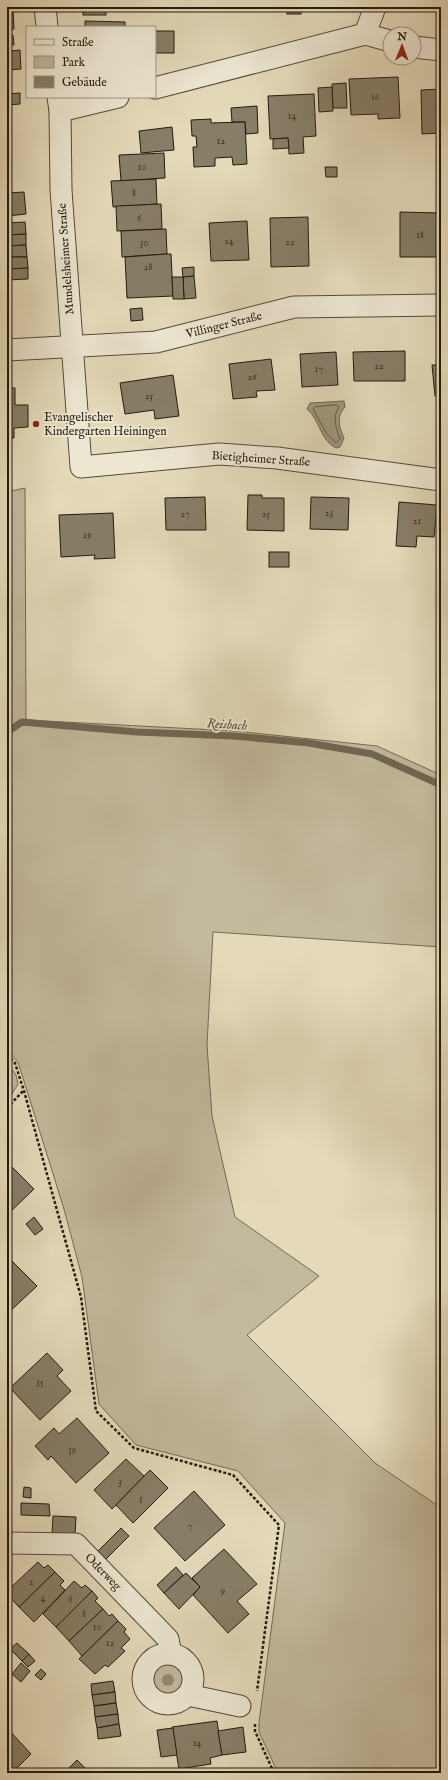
<svg xmlns="http://www.w3.org/2000/svg" width="448" height="1780" viewBox="0 0 448 1780" font-family="'IM FELL English',serif">
<style>
.green{fill:#c3b99d;stroke:#736a56}
.water{fill:#a29980;stroke:#6f6653}
.lines{fill:none;stroke-linecap:round;stroke-linejoin:round}
.shore{stroke:#625a48;stroke-width:1}
.stream{stroke:#6f6653;stroke-width:7}
.building{fill:#877e68;stroke:#231a0f}
.minor-casing{stroke:#534a3a;stroke-width:23}
.path{stroke:#231a0f;stroke-width:2.5;stroke-dasharray:3 2;stroke-linecap:butt}
.minor{stroke:#ede7d2;stroke-width:21}
.tree{fill:#948b74}
.poi-dot{fill:#8f2418;stroke:#ede7d2;stroke-width:1.5}
.labels{text-anchor:middle;dominant-baseline:central;stroke-width:4;stroke-linejoin:round;paint-order:stroke}
.number-label{font-size:10px;fill:#3c3325}
.street-label{font-size:12px;fill:#231a0f;stroke:#ede7d2}
.poi-label{font-size:12px;fill:#231a0f;stroke:#ede7d2;text-anchor:start}
.water-label{font-size:13px;font-style:italic;fill:#564d3c;stroke:#ede7d2}
</style>
<rect width="100%" height="100%" fill="#e4daba"/>
<filter id="stains"><feTurbulence type="fractalNoise" baseFrequency=".005" numOctaves="4"/><feColorMatrix values="0 0 0 0 .2 0 0 0 0 .09 0 0 0 0 .02 0 0 0 .5 -.17"/></filter>
<radialGradient id="worn" r=".72"><stop offset=".6" stop-color="#630" stop-opacity="0"/><stop offset="1" stop-color="#630" stop-opacity=".3"/></radialGradient>
<g class="green">
<path d="M25,488L26,720L235,731L377,746L441,775V947L213,932L207,1045L212,1116L235,1217L319,1276L247,1335L375,1463L441,1508V1773H278L259,1732V1723L285,1523L238,1471L136,1445L99,1404L82,1277L64,1209L18,1062L7,1050V492Z"/>
<path d="M7,1062L16,1075L18,1084L7,1102Z"/>
<circle cx="168" cy="1679" r="16"/>
</g>
<path class="water" d="M344,401L345,407C336,417 339,427 344,438L340,447L336,448C320,440 320,420 307,409L310,403Z"/>
<g class="lines">
<path class="shore" d="M337,405L339,407C332,417 336,428 340,439L336,443L326,433L313,409L315,407Z"/>
<path class="stream" d="M7,732L22,722L137,732L234,736L309,743L372,754L441,785"/>
</g>
<g class="building">
<path d="M7,7H13L14,29L7,30Z"/>
<rect x="83" y="7" width="23" height="8"/>
<rect x="287" y="7" width="14" height="7"/>
<rect x="427" y="7" width="14" height="2"/>
<path d="M85,21L125,22V27H85Z"/>
<rect x="155" y="31" width="19" height="22"/>
<path d="M13,35L14,45H7V36Z"/>
<path d="M7,45H11V51L20,50L21,69L7,70Z"/>
<path d="M398,77L400,118L378,119V114L351,115L349,79Z"/>
<path d="M346,83L347,108H333L332,84Z"/>
<path d="M332,87L333,111L319,112L318,88Z"/>
<path d="M441,89V133L422,134L421,90Z"/>
<path d="M20,93V104L7,105V94Z"/>
<path d="M314,94L316,136L303,137L304,153L289,154L288,138L270,139L268,96Z"/>
<path d="M257,106L258,133L246,134L245,122H232L231,108Z"/>
<path d="M211,119V123L245,122L247,164L233,165L232,157L215,158V166L194,167L193,147H197L196,136H192L191,120Z"/>
<path d="M172,127L174,150L141,153L139,131Z"/>
<path d="M288,138L289,148L273,149V139Z"/>
<path d="M164,153L165,178L121,181L119,155Z"/>
<path d="M325,167H337V177H326Z"/>
<path d="M156,179L157,204L113,207L111,181Z"/>
<path d="M24,192L26,214L7,216V193Z"/>
<path d="M161,204L162,229L117,231L116,206Z"/>
<path d="M400,212L441,213V257H400Z"/>
<path d="M308,217L309,266L271,267L270,218Z"/>
<path d="M247,221L249,260L211,261L209,223Z"/>
<path d="M25,222L26,234L7,235V223Z"/>
<path d="M166,229L167,254L122,257L121,231Z"/>
<path d="M26,234V245L7,246V235Z"/>
<path d="M26,245L27,257H7V246Z"/>
<path d="M167,254H171L173,296L127,298L125,257Z"/>
<path d="M7,257H27L28,268L7,269Z"/>
<path d="M194,267V276L183,277L182,268Z"/>
<path d="M28,268V279L7,280V269Z"/>
<path d="M194,276L196,298L184,299L183,277Z"/>
<path d="M172,277H183L184,299H173Z"/>
<path d="M142,308L143,320L131,321L130,309Z"/>
<path d="M405,351V381H354L353,352Z"/>
<path d="M336,352L338,385L302,387L300,354Z"/>
<path d="M271,359L275,390L256,391L257,397L233,399L229,364Z"/>
<path d="M432,365H441V396H435Z"/>
<path d="M173,375L179,416L155,419L154,410L125,414L120,383Z"/>
<path d="M7,388H15V405H28V427L14,428V438L7,437Z"/>
<path d="M248,495H262V498H284V531L247,530Z"/>
<path d="M205,497L206,530H166L165,498Z"/>
<path d="M311,497L349,498L348,530L310,529Z"/>
<path d="M399,502L437,505L434,537L417,536L416,547L396,546Z"/>
<path d="M113,513L115,558L94,559L95,555L61,557L59,515Z"/>
<rect x="269" y="552" width="20" height="15"/>
<path d="M7,1162L34,1189L7,1215Z"/>
<path d="M34,1217L43,1229L35,1235L26,1224Z"/>
<path d="M7,1256L37,1286L7,1314Z"/>
<path d="M47,1353L63,1370L57,1376L71,1391L40,1420L10,1388Z"/>
<path d="M77,1418L109,1453L76,1483L51,1456L48,1460L35,1446L54,1428L59,1434Z"/>
<path d="M126,1459L144,1476L112,1509L94,1490Z"/>
<path d="M150,1470L168,1488L133,1523L116,1505Z"/>
<path d="M24,1487L31,1488V1498L23,1497Z"/>
<path d="M194,1491L225,1525L185,1561L154,1528Z"/>
<path d="M21,1503L49,1504L50,1516L21,1515Z"/>
<path d="M53,1516L76,1517L75,1535H52Z"/>
<path d="M121,1528L129,1536L106,1559L98,1551Z"/>
<path d="M224,1549L257,1584L237,1601L249,1614L228,1633L193,1595L200,1587L192,1578Z"/>
<path d="M38,1562L44,1568L48,1565L55,1572L19,1607L7,1594V1591Z"/>
<path d="M176,1567L183,1575L164,1593L157,1585Z"/>
<path d="M55,1572L64,1581L60,1585L65,1590L34,1622L19,1607Z"/>
<path d="M186,1573L200,1587L179,1609L164,1593Z"/>
<path d="M74,1581L82,1588L85,1585L92,1591L56,1627L43,1614Z"/>
<path d="M92,1591L98,1598L95,1601L103,1609L69,1641L56,1627Z"/>
<path d="M103,1609L109,1616L112,1614L118,1621L82,1656L69,1641Z"/>
<path d="M118,1621L126,1629L124,1632L130,1639L121,1648L125,1651L108,1667L105,1665L95,1674L79,1659Z"/>
<path d="M17,1643L29,1654L22,1661L10,1649Z"/>
<path d="M29,1654L35,1661L28,1667L22,1661Z"/>
<path d="M21,1663L30,1671L21,1682L12,1674Z"/>
<path d="M41,1669L46,1674L41,1680L35,1675Z"/>
<path d="M113,1681L115,1692L92,1695L91,1684Z"/>
<path d="M115,1692L116,1703L94,1706L92,1695Z"/>
<path d="M116,1703L118,1714L95,1717L94,1706Z"/>
<path d="M118,1714L119,1724L97,1728L95,1717Z"/>
<path d="M217,1721L222,1755L210,1758L211,1764L179,1769L172,1727Z"/>
<path d="M119,1724L121,1736L98,1739L97,1728Z"/>
<path d="M243,1727L246,1752L222,1755L218,1731Z"/>
<path d="M7,1728L31,1754L12,1773L7,1768Z"/>
<path d="M173,1728L177,1755L161,1757L157,1730Z"/>
<path d="M77,1760L88,1771L86,1773H64Z"/>
</g>
<g class="lines">
<g class="minor-casing">
<g id="minor">
<path d="M45,7L47,27"/>
<path d="M365,34L390,41"/>
<path d="M414,47L441,50"/>
<path d="M155,88L365,34L375,7"/>
<path d="M58,97L60,111L61,190L81,467L219,454L277,458L441,480"/>
<path d="M60,111L118,97"/>
<path d="M7,350L156,342L294,307L441,305"/>
<path d="M7,1543L76,1544L168,1639L171,1654"/>
<circle cx="168" cy="1679" r="25"/>
<path d="M188,1695L240,1706"/>
</g>
</g>
<g class="path">
<path d="M7,1055L15,1063L24,1091L81,1297L96,1411L134,1448L233,1475L279,1525L257,1691"/>
<path d="M7,1108L23,1091"/>
<path d="M255,1724V1731L274,1773"/>
</g>
<use href="#minor" class="minor"/>
</g>
<circle class="tree" cx="168" cy="1680" r="6"/>
<circle class="poi-dot" cx="36" cy="424" r="4"/>
<g class="labels">
<g class="number-label">
<text x="375" y="97">16</text>
<text x="292" y="116">14</text>
<text x="221" y="141">12</text>
<text x="142" y="167">10</text>
<text x="134" y="193">8</text>
<text x="139" y="218">6</text>
<text x="420" y="235">18</text>
<text x="229" y="241">24</text>
<text x="290" y="242">22</text>
<text x="144" y="243">30</text>
<text x="148" y="267">28</text>
<text x="379" y="366">22</text>
<text x="319" y="369">17</text>
<text x="252" y="377">26</text>
<text x="149" y="396">25</text>
<text x="329" y="513">23</text>
<text x="185" y="514">27</text>
<text x="266" y="514">25</text>
<text x="417" y="521">21</text>
<text x="87" y="535">29</text>
<text x="40" y="1382">35</text>
<text x="72" y="1450">39</text>
<text x="120" y="1482">3</text>
<text x="141" y="1498">5</text>
<text x="190" y="1526">7</text>
<text x="31" y="1582">2</text>
<text x="223" y="1591">9</text>
<text x="43" y="1598">4</text>
<text x="70" y="1599">6</text>
<text x="84" y="1614">8</text>
<text x="97" y="1627">10</text>
<text x="110" y="1643">12</text>
<text x="197" y="1743">14</text>
</g>
<g class="street-label">
<text transform="translate(66 259) rotate(-94)">Mundelsheimer Straße</text>
<text transform="translate(224 325) rotate(-14)">Villinger Straße</text>
<text transform="translate(261 459) rotate(4)">Bietigheimer Straße</text>
<text transform="translate(103 1572) rotate(46)">Oderweg</text>
</g>
<g class="poi-label">
<text x="44" y="417">Evangelischer<tspan x="44" dy="14">Kindergarten Heiningen</tspan></text>
</g>
<g class="water-label">
<text transform="translate(227 725) rotate(4)">Reisbach</text>
</g>
</g>
<rect width="448" height="1780" fill="none" stroke="#e4daba" stroke-width="24"/>
<rect x="8" y="8" width="432" height="1764" fill="none" stroke="#231a0f" stroke-width="2"/>
<rect x="12" y="12" width="424" height="1756" fill="none" stroke="#231a0f"/>
<rect x="26" y="26" width="130" height="72" fill="#ede7d2" stroke="#9c9584"/>
<rect x="34" y="39" width="20" height="6" fill="#ede7d2" stroke="#9c9584"/>
<text x="62" y="46" font-size="12" fill="#231a0f">Straße</text>
<rect x="34" y="56" width="20" height="12" fill="#c3b99d" stroke="#9c9584"/>
<text x="62" y="66" font-size="12" fill="#231a0f">Park</text>
<rect x="34" y="76" width="20" height="12" fill="#877e68" stroke="#9c9584"/>
<text x="62" y="86" font-size="12" fill="#231a0f">Gebäude</text>
<g transform="translate(402 46) rotate(1)"><circle r="19" fill="#ede7d2" stroke="#9c9584"/>
<path d="M0-3L7 15L0 10L-7 15Z" fill="#8f2418"/>
<text y="-6" font-size="11" font-weight="bold" text-anchor="middle" fill="#231a0f">N</text>
</g>
<rect width="100%" height="100%" filter="url(#stains)"/>
<rect width="100%" height="100%" fill="url(#worn)"/>
</svg>
